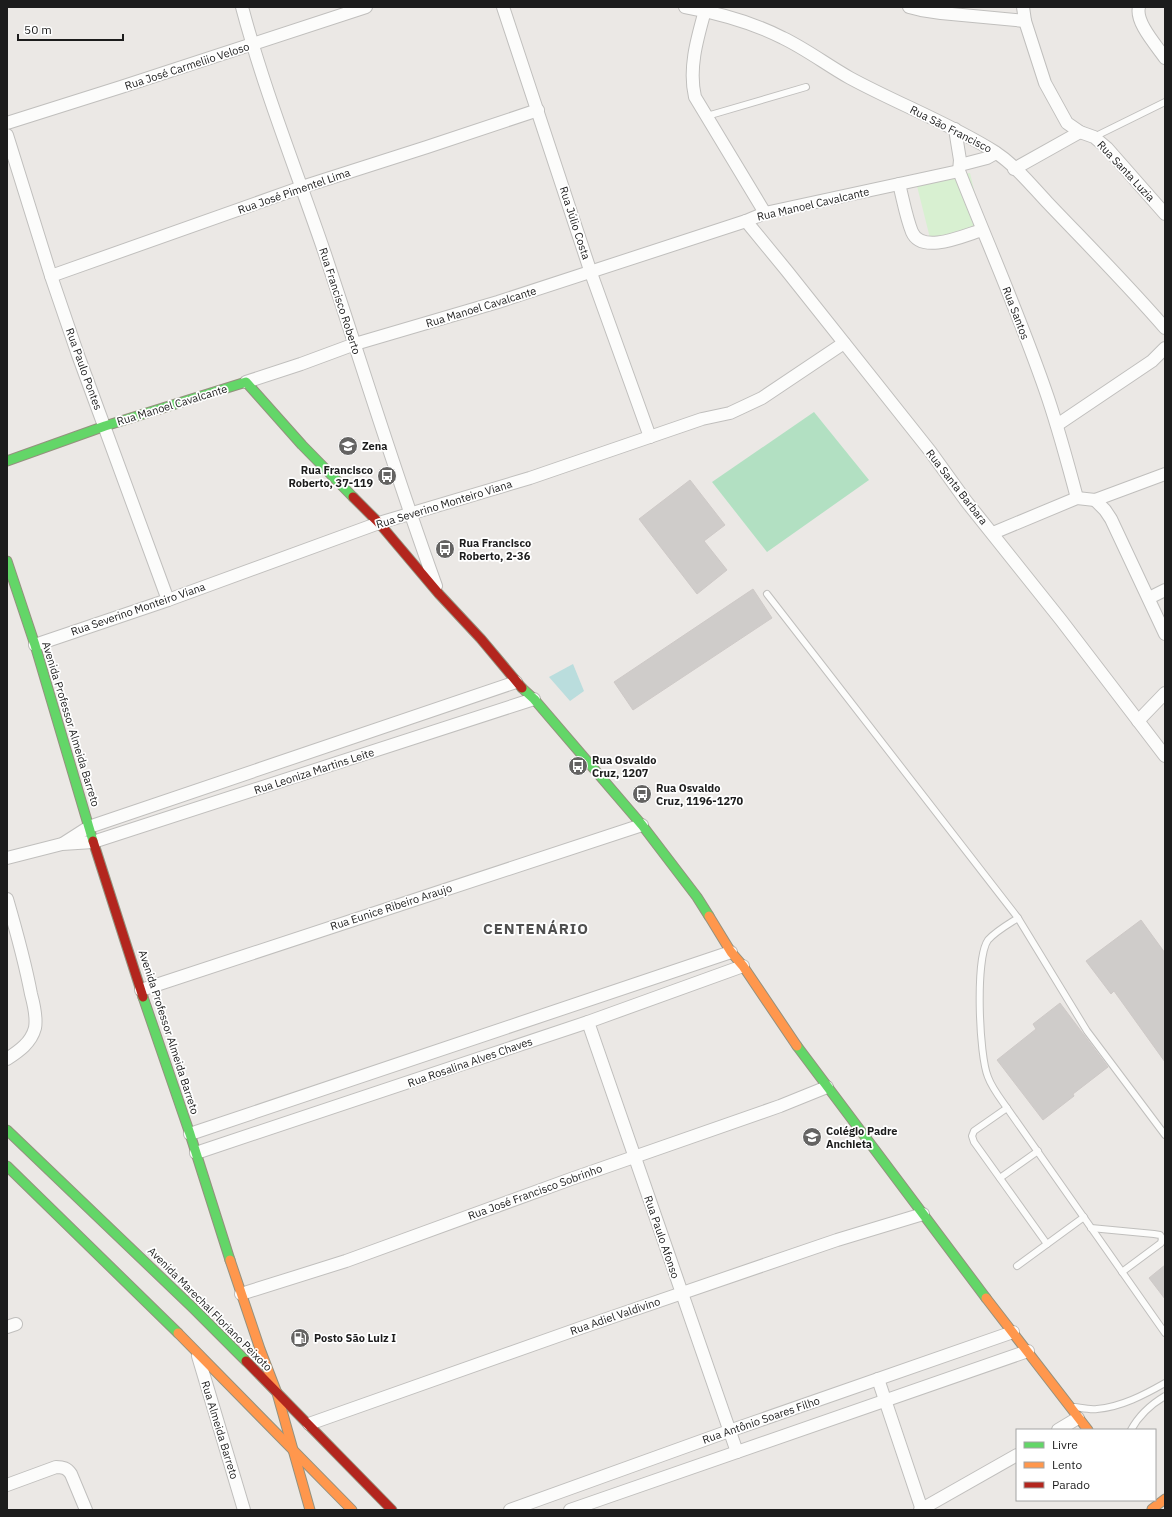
<svg xmlns="http://www.w3.org/2000/svg" width="1172" height="1517" viewBox="0 0 1172 1517" font-family="'IBM Plex Sans',sans-serif">
<style>
.park{fill:#d8f0d1}
.pitch{fill:#b2e0c2}
.water{fill:#badddd}
.building{fill:#cfccca;stroke:#cec9c7}
.lines{fill:none;stroke-linecap:round;stroke-linejoin:round}
.lane-casing{stroke:#c0bfbd;stroke-width:8}
.street-casing{stroke:#c0bfbd;stroke-width:14}
.fast-casing{stroke:#94917e;stroke-width:11}
.slow-casing{stroke:#94917e;stroke-width:11}
.jam-casing{stroke:#94917e;stroke-width:11}
.lane{stroke:#fcfcfb;stroke-width:6}
.street{stroke:#fcfcfb;stroke-width:12}
.fast{stroke:#63d668;stroke-width:9}
.slow{stroke:#ff974d;stroke-width:9}
.jam{stroke:#b3261e;stroke-width:9}
.labels{text-anchor:middle;dominant-baseline:central;stroke-width:3.5;stroke-linejoin:round;paint-order:stroke}
.street-label{font-size:11px;fill:#1c1c1c;stroke:#fff}
.poi-label{font-size:11px;font-weight:bold;fill:#1c1c1c;stroke:#fff;text-anchor:start}
.district-label{font-size:15px;font-weight:bold;letter-spacing:1px;fill:#4f4f4f;stroke:#fff}
</style>
<rect width="100%" height="100%" fill="#ebe8e5"/>
<path class="park" d="M970,173L983,228L931,242L916,182Z"/>
<path class="pitch" d="M814,412L869,480L767,552L712,482Z"/>
<path class="water" d="M573,664L584,691L570,701L549,677Z"/>
<g class="building">
<path d="M690,480L725,525L704,541L727,570L697,594L639,519Z"/>
<path d="M753,589L772,618L633,710L614,682Z"/>
<path d="M1141,920L1165,953V1062L1114,991L1111,994L1086,961Z"/>
<path d="M1060,1003L1108,1067L1073,1094L1074,1096L1043,1120L997,1060L1036,1029L1033,1024Z"/>
<path d="M1165,1265V1299L1149,1278Z"/>
</g>
<g class="lines">
<g class="lane-casing">
<g id="lane">
<path d="M707,116L806,87"/>
<path d="M1094,137L1165,102"/>
<path d="M767,594L1018,918L1087,1031L1165,1135"/>
<path d="M1018,918C1007,925 996,931 988,940C975,958 979,1056 988,1077C992,1088 1000,1098 1007,1108L1165,1333"/>
<path d="M1007,1108L974,1131L972,1136L974,1142L1047,1244"/>
<path d="M1000,1178L1038,1151"/>
<path d="M1091,1228L1154,1234L1160,1235L1162,1238L1161,1243L1122,1272"/>
<path d="M1017,1266L1084,1217"/>
<path d="M1075,1407C1082,1408 1090,1410 1097,1409C1121,1407 1144,1395 1165,1383"/>
<path d="M1131,1430C1139,1415 1150,1405 1165,1396"/>
</g>
</g>
<g class="street-casing">
<g id="street">
<path d="M242,7C264,90 297,172 325,254C362,365 396,476 436,586"/>
<path d="M503,7L591,273L650,437"/>
<path d="M685,7C718,13 752,22 783,38C806,49 827,65 850,78C898,104 949,123 995,152C1015,165 1031,185 1047,202C1087,244 1127,284 1165,328"/>
<path d="M706,7C698,36 688,67 695,97L765,213"/>
<path d="M909,7L921,10L941,13L1025,21"/>
<path d="M1023,7L1025,21L1045,83L1067,123L1080,132L1094,137L1107,148L1165,214"/>
<path d="M1139,7C1135,22 1156,45 1165,58"/>
<path d="M7,123L121,87L366,7"/>
<path d="M955,129L960,160L959,171C989,247 1022,321 1048,398C1059,431 1068,464 1077,498"/>
<path d="M7,135L51,276L78,355L168,600"/>
<path d="M960,165L987,158L996,153"/>
<path d="M1014,169L1080,132"/>
<path d="M899,184C903,199 906,217 912,232C922,255 965,235 982,230"/>
<path d="M746,221L787,271L930,451L966,501L1061,620L1165,756"/>
<path d="M51,276L302,187L427,147L538,110"/>
<path d="M246,382L301,364L355,344L498,302L746,221L765,213L959,171"/>
<path d="M1057,425L1152,361L1165,348"/>
<path d="M1095,500L1105,510L1111,519L1165,634"/>
<path d="M993,533L1077,498L1095,500L1165,474"/>
<path d="M1149,598L1165,590"/>
<path d="M35,645L168,600L379,523L530,478L702,419L730,413L762,398L844,343"/>
<path d="M1138,721L1165,693"/>
<path d="M64,843L89,827L516,682"/>
<path d="M7,858L62,844L93,842L534,699"/>
<path d="M7,899C16,930 25,962 31,994C34,1005 37,1017 35,1028C31,1043 19,1051 7,1059"/>
<path d="M141,990L642,825"/>
<path d="M588,1022L737,1452"/>
<path d="M190,1134L731,952"/>
<path d="M196,1153L588,1022L743,966"/>
<path d="M241,1294L346,1261L571,1179L780,1106L827,1087"/>
<path d="M7,1327L16,1324"/>
<path d="M198,1356L244,1510"/>
<path d="M878,1379L922,1510"/>
<path d="M309,1424L586,1326L837,1240L923,1214"/>
<path d="M1058,1430L1078,1418"/>
<path d="M7,1485L56,1467C63,1467 67,1468 71,1474L86,1510"/>
<path d="M510,1510L729,1431L1013,1332"/>
<path d="M570,1510L1028,1351"/>
<path d="M920,1510L1017,1455"/>
</g>
</g>
<g class="fast-casing">
<g id="fast">
<path d="M7,461L105,426L246,382L302,445L353,497"/>
<path d="M7,561L35,645L93,841"/>
<path d="M522,688L534,699L642,825L697,897L709,916"/>
<path d="M143,997L190,1134L230,1260"/>
<path d="M797,1046L986,1298"/>
<path d="M7,1130L193,1308L246,1361"/>
<path d="M7,1166L178,1333"/>
</g>
</g>
<g class="slow-casing">
<g id="slow">
<path d="M709,916L731,952L743,966L797,1046"/>
<path d="M230,1260L260,1349L277,1393L310,1510"/>
<path d="M986,1298L1088,1430"/>
<path d="M178,1333L352,1510"/>
<path d="M1152,1509L1165,1499"/>
</g>
</g>
<g class="jam-casing">
<g id="jam">
<path d="M353,497L379,523L439,594L481,639L522,688"/>
<path d="M93,841L143,997"/>
<path d="M246,1361L392,1510"/>
</g>
</g>
<use href="#lane" class="lane"/>
<use href="#street" class="street"/>
<use href="#fast" class="fast"/>
<use href="#slow" class="slow"/>
<use href="#jam" class="jam"/>
</g>
<defs>
<g id="school-disc" transform="scale(1)"><circle r="9.5" fill="#646362" stroke="#fff"/><path d="M0-5L7-2L0 1L-7-2ZM-4 1L0 2.5L4 1V4Q0 6-4 4Z" fill="#fff"/></g>
<g id="bus-disc" transform="scale(1)"><circle r="9.5" fill="#646362" stroke="#fff"/><path d="M-5-6H5V4H4V6H2V4H-2V6H-4V4H-5ZM-3.5-4V0h7V-4ZM-3.5 1.2v1.5H-2V1.2ZM2 1.2v1.5H3.5V1.2Z" fill="#fff"/></g>
<g id="fuel-disc" transform="scale(1)"><circle r="9.5" fill="#646362" stroke="#fff"/><path d="M-5.5-6h7V0h2V4h1.3V-2.5L3-4.5l.8-.8L6-3V5H2.5V1h-1V6h-7ZM-4.2-4.7v3.2H.2V-4.7Z" fill="#fff"/></g>
</defs>
<g fill-rule="evenodd">
<use href="#school-disc" x="348" y="446"/>
<use href="#bus-disc" x="387" y="476"/>
<use href="#bus-disc" x="445" y="549"/>
<use href="#bus-disc" x="578" y="766"/>
<use href="#bus-disc" x="642" y="794"/>
<use href="#school-disc" x="812" y="1137"/>
<use href="#fuel-disc" x="300" y="1338"/>
</g>
<g class="labels">
<g class="street-label">
<text transform="translate(187 66) rotate(-18)">Rua José Carmeliio Veloso</text>
<text transform="translate(951 129) rotate(27)">Rua São Francisco</text>
<text transform="translate(1126 171) rotate(47)">Rua Santa Luzia</text>
<text transform="translate(294 191) rotate(-19)">Rua José Pimentel Lima</text>
<text transform="translate(813 204) rotate(-13)">Rua Manoel Cavalcante</text>
<text transform="translate(575 223) rotate(72)">Rua Júlio Costa</text>
<text transform="translate(340 301) rotate(72)">Rua Francisco Roberto</text>
<text transform="translate(481 307) rotate(-17)">Rua Manoel Cavalcante</text>
<text transform="translate(1016 313) rotate(69)">Rua Santos</text>
<text transform="translate(84 369) rotate(70)">Rua Paulo Pontes</text>
<text transform="translate(172 405) rotate(-17)">Rua Manoel Cavalcante</text>
<text transform="translate(957 487) rotate(52)">Rua Santa Barbara</text>
<text transform="translate(444 504) rotate(-17)">Rua Severino Monteiro Viana</text>
<text transform="translate(138 609) rotate(-19)">Rua Severino Monteiro Viana</text>
<text transform="translate(71 724) rotate(73)">Avenida Professor Almeida Barreto</text>
<text transform="translate(314 771) rotate(-18)">Rua Leoniza Martins Leite</text>
<text transform="translate(391 907) rotate(-18)">Rua Eunice Ribeiro Araujo</text>
<text transform="translate(169 1032) rotate(72)">Avenida Professor Almeida Barreto</text>
<text transform="translate(470 1062) rotate(-19)">Rua Rosalina Alves Chaves</text>
<text transform="translate(535 1192) rotate(-20)">Rua José Francisco Sobrinho</text>
<text transform="translate(662 1237) rotate(71)">Rua Paulo Afonso</text>
<text transform="translate(210 1309) rotate(45)">Avenida Marechal Floriano Peixoto</text>
<text transform="translate(615 1316) rotate(-19)">Rua Adiel Valdivino</text>
<text transform="translate(761 1420) rotate(-19)">Rua Antônio Soares Filho</text>
<text transform="translate(220 1430) rotate(73)">Rua Almeida Barreto</text>
</g>
<g class="poi-label">
<text x="362" y="446">Zena</text>
<text x="373" y="470" text-anchor="end">Rua Francisco<tspan x="373" dy="13">Roberto, 37-119</tspan></text>
<text x="459" y="543">Rua Francisco<tspan x="459" dy="13">Roberto, 2-36</tspan></text>
<text x="592" y="760">Rua Osvaldo<tspan x="592" dy="13">Cruz, 1207</tspan></text>
<text x="656" y="788">Rua Osvaldo<tspan x="656" dy="13">Cruz, 1196-1270</tspan></text>
<text x="826" y="1131">Colégio Padre<tspan x="826" dy="13">Anchieta</tspan></text>
<text x="314" y="1338">Posto São Luiz I</text>
</g>
<g class="district-label">
<text x="536" y="928">CENTENÁRIO</text>
</g>
</g>
<rect width="1172" height="1517" fill="none" stroke="#1c1c1c" stroke-width="16"/>
<rect x="1016" y="1429" width="140" height="72" fill="#ffffff" stroke="#a4a4a4"/>
<rect x="1024" y="1442" width="20" height="6" fill="#63d668" stroke="#a4a4a4"/>
<text x="1052" y="1449" font-size="12" fill="#1c1c1c">Livre</text>
<rect x="1024" y="1462" width="20" height="6" fill="#ff974d" stroke="#a4a4a4"/>
<text x="1052" y="1469" font-size="12" fill="#1c1c1c">Lento</text>
<rect x="1024" y="1482" width="20" height="6" fill="#b3261e" stroke="#a4a4a4"/>
<text x="1052" y="1489" font-size="12" fill="#1c1c1c">Parado</text>
<path d="M18 34v6h105v-6" fill="none" stroke="#1c1c1c" stroke-width="2"/>
<text x="24" y="34" font-size="12" fill="#1c1c1c" stroke="#ffffff" stroke-width="3" paint-order="stroke">50 m</text>
</svg>
